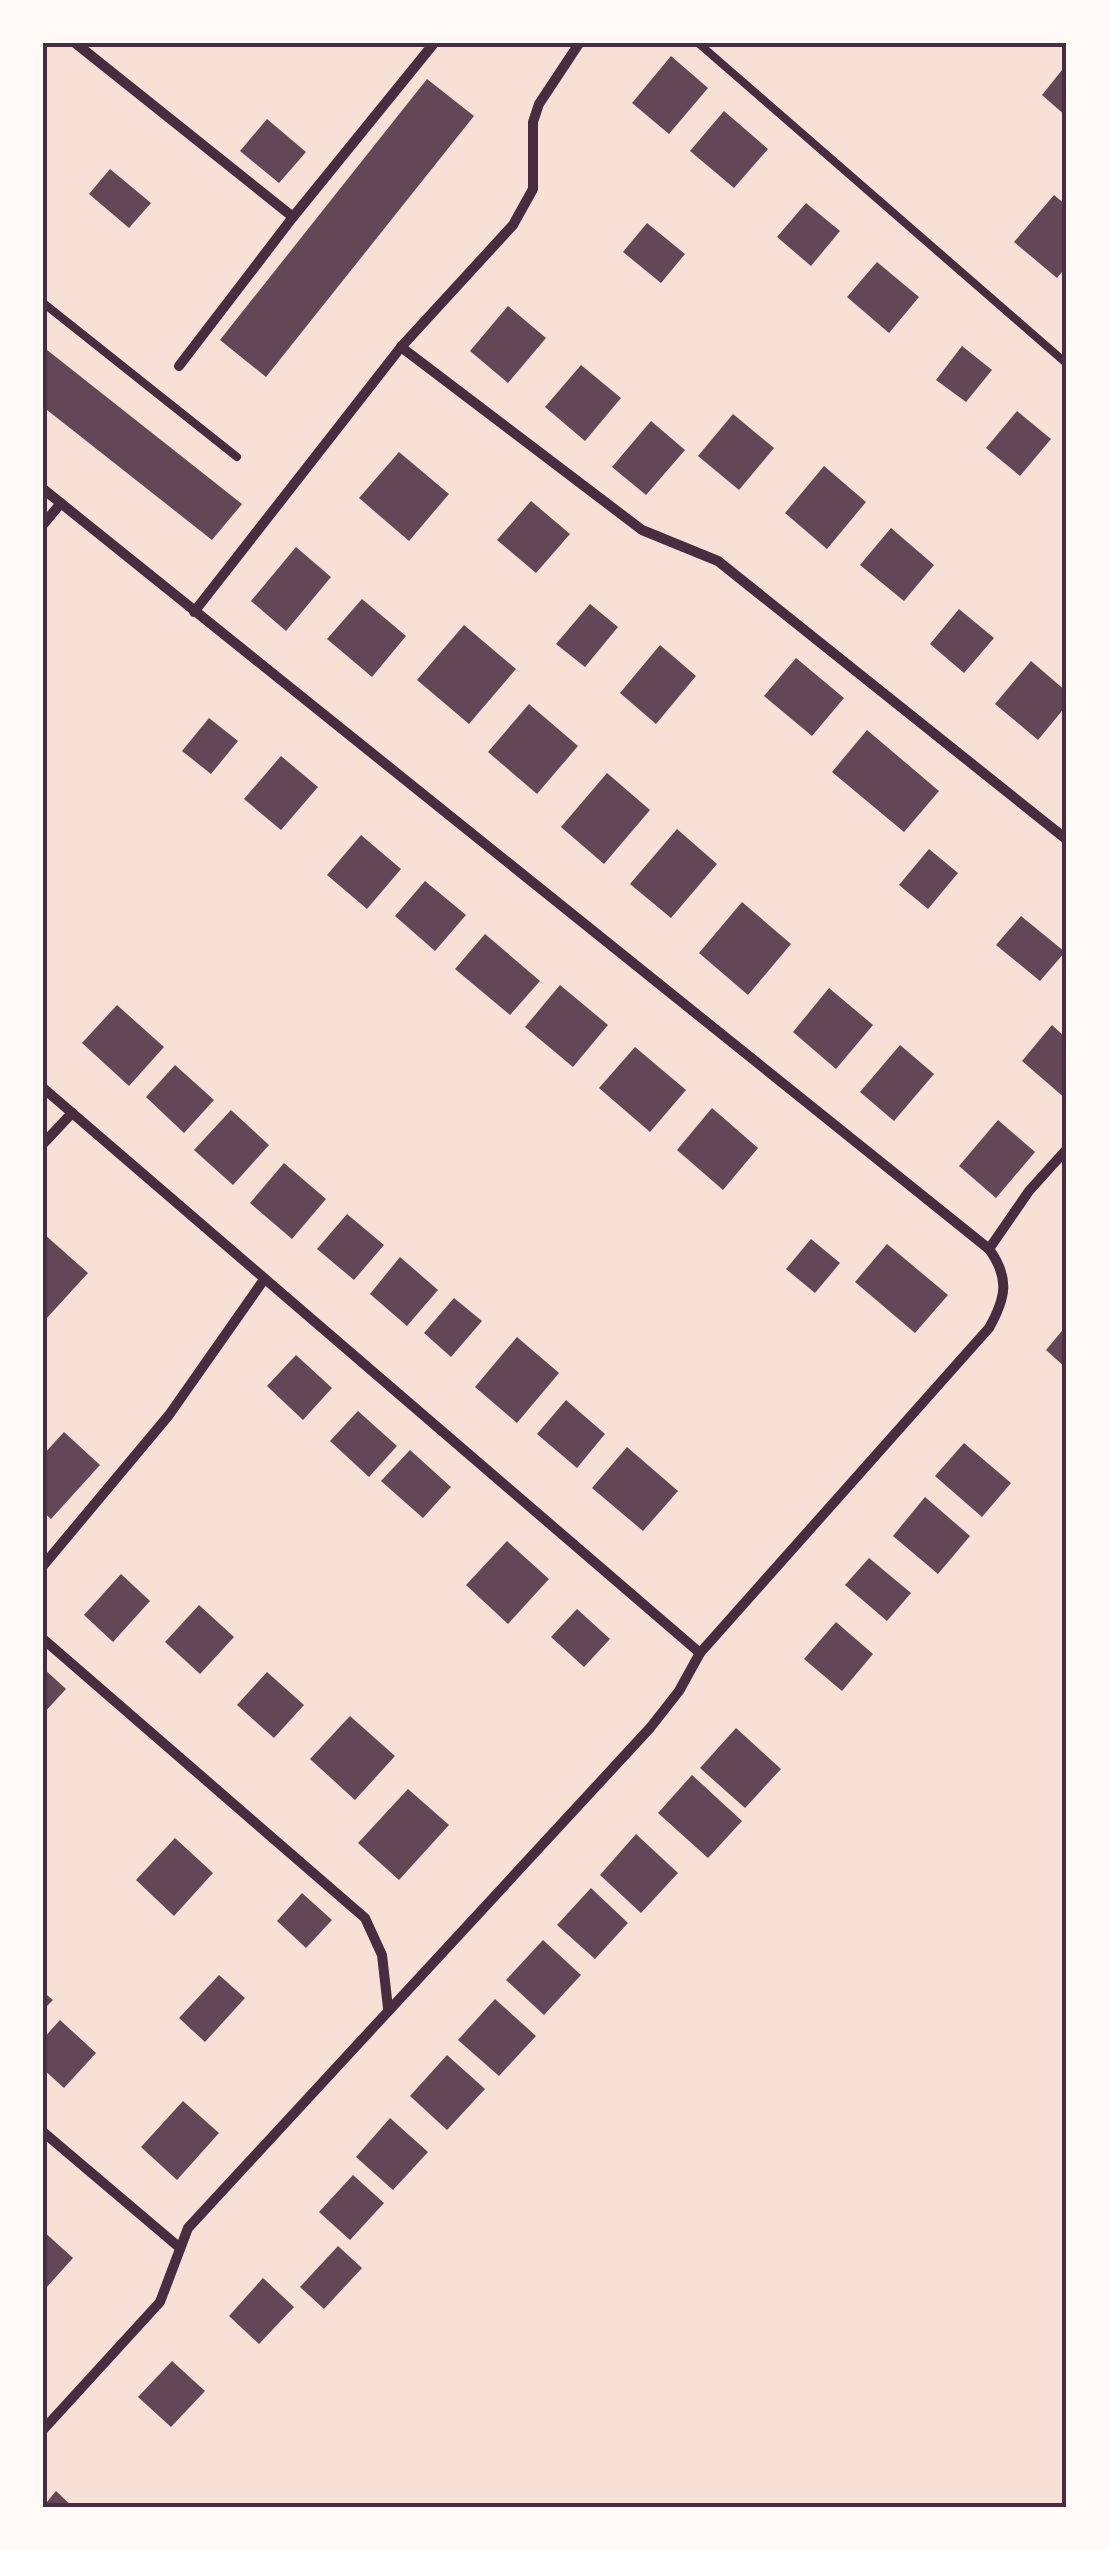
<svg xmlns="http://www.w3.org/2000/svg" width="1109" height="2550" viewBox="0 0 1109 2550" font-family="Mulish,sans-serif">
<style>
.building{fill:#644757}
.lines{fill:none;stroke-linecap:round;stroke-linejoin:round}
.service{stroke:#4a2c40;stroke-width:8}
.minor{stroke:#4a2c40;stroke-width:10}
.neatline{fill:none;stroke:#4a2c40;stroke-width:4}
</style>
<rect width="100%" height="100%" fill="#f7e1d7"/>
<g class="building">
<path d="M671,56L708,88L669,134L632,103Z"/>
<path d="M1066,65V116L1042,95Z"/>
<path d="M427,79L474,116L266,377L220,340Z"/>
<path d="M724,111L768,149L734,188L690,151Z"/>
<path d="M267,119L306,152L279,183L240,151Z"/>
<path d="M110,169L151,203L129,228L89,194Z"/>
<path d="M1054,195L1066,205V267L1057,278L1014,242Z"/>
<path d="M806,203L840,231L811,266L777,237Z"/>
<path d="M647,223L685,254L661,283L623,252Z"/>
<path d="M877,262L919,297L889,333L847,297Z"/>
<path d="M508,306L546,338L508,383L470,351Z"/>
<path d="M42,346L242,504L212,540L42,406Z"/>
<path d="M962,346L992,370L966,402L936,380Z"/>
<path d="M581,365L621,398L585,441L545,407Z"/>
<path d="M1017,411L1051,439L1020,476L986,448Z"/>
<path d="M733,414L774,448L739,490L698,456Z"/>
<path d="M651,421L685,450L646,495L612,467Z"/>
<path d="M399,452L449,494L409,541L359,498Z"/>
<path d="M824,466L866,502L827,549L785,513Z"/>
<path d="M531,501L570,534L536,573L497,540Z"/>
<path d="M891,528L934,565L904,601L860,565Z"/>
<path d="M296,547L331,577L286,631L251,601Z"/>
<path d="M362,599L406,636L372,677L327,639Z"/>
<path d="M590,604L618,627L585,667L556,644Z"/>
<path d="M959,609L994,638L964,673L930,644Z"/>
<path d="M464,625L516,669L469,724L417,680Z"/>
<path d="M660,645L696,676L656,724L620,693Z"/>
<path d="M796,658L844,698L812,736L764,696Z"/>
<path d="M1031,661L1066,691V706L1038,740L995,704Z"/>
<path d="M529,704L578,746L537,794L488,752Z"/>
<path d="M209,718L238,741L211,774L182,751Z"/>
<path d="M867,730L939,791L904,832L832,772Z"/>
<path d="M281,756L318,787L281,830L244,799Z"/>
<path d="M607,773L650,810L604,864L561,827Z"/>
<path d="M677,829L717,864L671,918L630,884Z"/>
<path d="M361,835L401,869L367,909L327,875Z"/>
<path d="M929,849L958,873L928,909L899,885Z"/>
<path d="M425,881L466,915L435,951L395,916Z"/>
<path d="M742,902L791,944L748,995L699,953Z"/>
<path d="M1021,916L1065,952L1040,981L996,945Z"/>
<path d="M485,934L540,981L510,1015L455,969Z"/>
<path d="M560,985L608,1025L573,1067L525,1027Z"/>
<path d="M829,988L873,1025L836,1069L793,1032Z"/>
<path d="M117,1005L164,1047L129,1086L82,1043Z"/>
<path d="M1052,1025L1066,1038V1099L1022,1061Z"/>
<path d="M900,1045L934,1074L894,1121L860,1092Z"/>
<path d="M635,1047L686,1090L650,1132L599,1088Z"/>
<path d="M175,1065L214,1100L184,1133L146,1097Z"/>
<path d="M712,1108L758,1148L723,1190L677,1150Z"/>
<path d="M231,1110L269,1145L233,1185L194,1150Z"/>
<path d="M998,1120L1035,1152L996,1198L959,1166Z"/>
<path d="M284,1163L326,1199L292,1239L250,1203Z"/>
<path d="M347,1214L384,1245L354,1280L317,1249Z"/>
<path d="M44,1234L88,1273L46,1319L42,1316Z"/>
<path d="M811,1239L840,1263L815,1293L786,1269Z"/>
<path d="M887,1244L948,1295L915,1333L855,1282Z"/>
<path d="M400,1257L438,1290L407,1326L370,1294Z"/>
<path d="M454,1298L482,1321L451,1357L424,1333Z"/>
<path d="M1066,1326V1368L1046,1350Z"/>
<path d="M517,1337L559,1373L517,1423L475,1387Z"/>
<path d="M296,1355L332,1388L303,1420L267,1386Z"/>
<path d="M566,1400L605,1434L577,1468L537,1434Z"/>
<path d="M358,1411L397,1446L369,1477L330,1441Z"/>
<path d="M64,1432L100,1465L51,1519L42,1511V1456Z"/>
<path d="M964,1443L1011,1483L982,1517L935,1476Z"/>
<path d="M627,1447L678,1491L643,1531L592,1488Z"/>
<path d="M410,1450L451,1487L423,1518L381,1481Z"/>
<path d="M925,1497L970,1536L938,1574L893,1536Z"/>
<path d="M507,1541L549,1579L508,1624L466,1585Z"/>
<path d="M869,1558L911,1593L887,1621L845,1585Z"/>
<path d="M121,1574L150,1601L113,1642L84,1615Z"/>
<path d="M199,1605L234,1637L200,1674L165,1642Z"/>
<path d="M577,1609L610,1639L584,1667L551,1637Z"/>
<path d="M836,1622L873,1654L842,1691L804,1659Z"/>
<path d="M42,1667L66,1689L42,1715Z"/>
<path d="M267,1672L304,1705L274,1738L237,1705Z"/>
<path d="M350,1716L395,1756L355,1800L310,1759Z"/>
<path d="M736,1728L781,1769L745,1808L700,1768Z"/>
<path d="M692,1775L742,1821L708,1858L658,1813Z"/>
<path d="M408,1789L449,1825L399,1880L358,1843Z"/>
<path d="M636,1834L678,1873L641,1913L600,1875Z"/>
<path d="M175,1838L213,1873L174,1916L136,1880Z"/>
<path d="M591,1888L628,1923L595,1959L557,1925Z"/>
<path d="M302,1893L332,1920L306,1948L277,1921Z"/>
<path d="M543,1940L581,1975L544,2015L506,1980Z"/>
<path d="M219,1975L245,1998L205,2042L179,2018Z"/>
<path d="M42,1991L53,2000L42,2011Z"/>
<path d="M495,1999L536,2036L499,2076L458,2040Z"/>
<path d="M60,2020L96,2053L64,2088L42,2068V2040Z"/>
<path d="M447,2055L485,2089L447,2130L410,2096Z"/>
<path d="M183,2101L219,2133L177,2180L141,2147Z"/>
<path d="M390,2118L428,2152L393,2190L356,2157Z"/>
<path d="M353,2175L384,2203L350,2240L319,2212Z"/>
<path d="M42,2230L73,2258L46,2288L42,2285Z"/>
<path d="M338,2246L362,2268L324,2309L300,2287Z"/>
<path d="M263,2278L294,2307L259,2344L229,2316Z"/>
<path d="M172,2361L205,2391L171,2427L138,2397Z"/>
<path d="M56,2491L74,2508H42Z"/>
</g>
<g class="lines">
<g class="service">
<path d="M697,42L1066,363"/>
<path d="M42,302L237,457"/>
</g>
<g class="minor">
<path d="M74,42L293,217"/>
<path d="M580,42L539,104L533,122V189L513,225L401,347L642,530L718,561L1066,839"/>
<path d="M179,366L293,217L435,42"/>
<path d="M42,488L989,1249"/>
<path d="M42,526L61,503"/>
<path d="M194,612L401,347"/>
<path d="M42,1087L700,1653"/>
<path d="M42,1145L72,1113"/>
<path d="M42,1567L169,1415L263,1281"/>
<path d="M42,1638L365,1918L382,1955L388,2008"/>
<path d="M42,2131L180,2248"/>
<path d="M42,2431L160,2302L188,2228L650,1728L679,1691L700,1653L989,1328C1006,1298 1010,1278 989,1249L1029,1191L1066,1150"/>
</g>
</g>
<rect width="1109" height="2550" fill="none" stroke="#fffaf5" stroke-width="90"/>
<rect x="45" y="45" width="1019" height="2460" class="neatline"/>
</svg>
